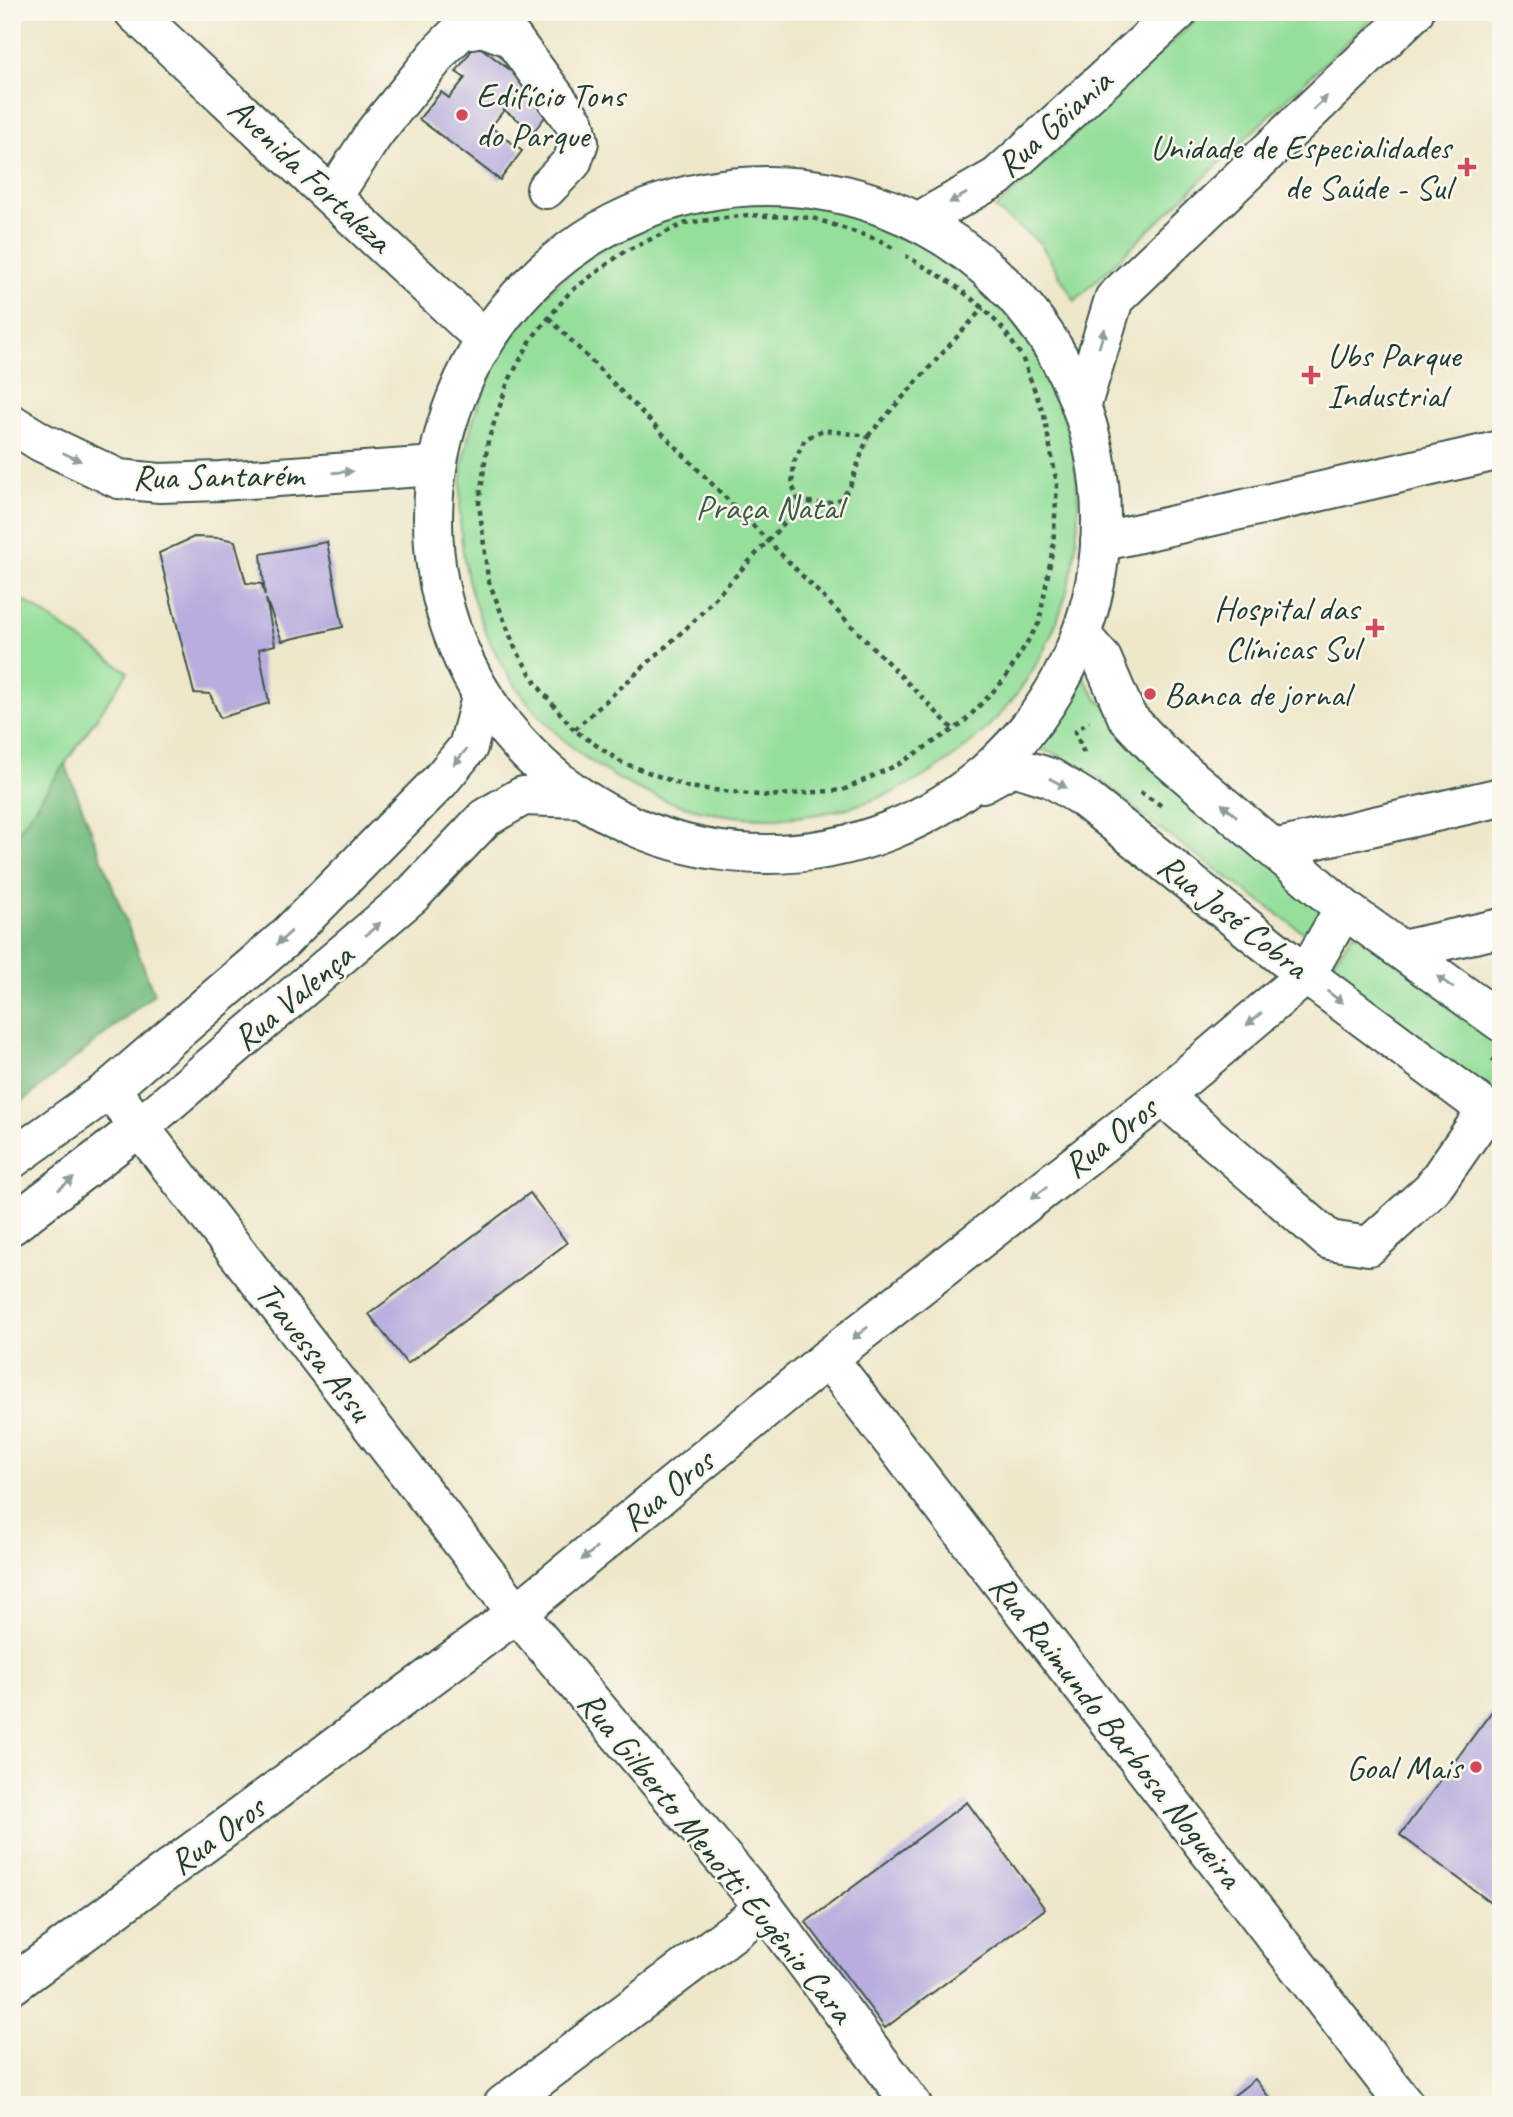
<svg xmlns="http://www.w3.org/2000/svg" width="1513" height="2117" viewBox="0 0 1513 2117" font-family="Caveat,sans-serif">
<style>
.green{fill:#95df9b;stroke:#5a8e68;stroke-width:2}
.forest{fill:#78be83;stroke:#4c7e5c;stroke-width:2}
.building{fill:#b8adde}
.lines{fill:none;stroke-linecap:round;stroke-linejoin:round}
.minor-casing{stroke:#3e564a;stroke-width:42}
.path{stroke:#3e564a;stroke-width:4.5;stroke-dasharray:5 5;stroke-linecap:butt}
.minor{stroke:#fff;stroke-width:38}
.oneway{fill:#8f9e9a}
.poi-dot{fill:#d1495b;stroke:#fbf7ec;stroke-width:2.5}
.labels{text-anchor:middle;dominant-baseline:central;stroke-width:5;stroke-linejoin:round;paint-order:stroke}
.poi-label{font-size:35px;fill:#1f3d34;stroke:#fbf7ec;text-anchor:start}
.street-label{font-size:35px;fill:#1f3d34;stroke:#fbf7ec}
.park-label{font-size:35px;fill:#375d49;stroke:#fbf7ec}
</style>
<rect width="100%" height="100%" fill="#fbf7ec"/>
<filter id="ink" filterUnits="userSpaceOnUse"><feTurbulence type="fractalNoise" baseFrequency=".0143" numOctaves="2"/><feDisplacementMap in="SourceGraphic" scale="14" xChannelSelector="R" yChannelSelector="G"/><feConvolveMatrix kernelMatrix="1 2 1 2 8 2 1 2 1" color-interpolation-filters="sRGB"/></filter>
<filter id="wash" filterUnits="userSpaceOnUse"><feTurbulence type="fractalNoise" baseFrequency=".00686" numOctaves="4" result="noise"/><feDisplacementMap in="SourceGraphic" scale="28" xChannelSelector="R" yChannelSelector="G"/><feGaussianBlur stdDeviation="1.57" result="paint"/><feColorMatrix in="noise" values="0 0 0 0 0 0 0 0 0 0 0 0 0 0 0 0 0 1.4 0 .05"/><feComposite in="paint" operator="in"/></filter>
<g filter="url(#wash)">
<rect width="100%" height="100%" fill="#eee7ca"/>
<g class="green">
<path d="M1204,12H1378L1075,301L1040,243L995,209Z"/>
<circle cx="769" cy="509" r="309"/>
<path d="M12,592L128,672L12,841Z"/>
<path d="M1080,671L1097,699L1217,808L1336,905L1311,938L1152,823L1099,778L1058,755L1025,744L1060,707Z"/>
<path d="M1354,932L1501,1038V1102L1325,973Z"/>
</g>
<path class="forest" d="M65,763L154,994L12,1110V841Z"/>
<g id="blocks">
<g class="building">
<path d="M476,44L555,104L534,131L504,110L491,127L522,151L500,180L419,119L441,92L449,98L465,78L456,72Z"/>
<path d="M194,537L221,538L235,541L246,583L262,584L265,596L261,554L327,542L343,627L282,641L266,599L275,645L259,649L269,703L220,718L210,694L194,693L159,553Z"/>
<path d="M530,1193L567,1243L407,1364L369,1314Z"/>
<path d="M1501,1699V1910L1400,1835Z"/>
<path d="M967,1802L1045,1909L885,2028L806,1922Z"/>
<path d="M1255,2079L1275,2105H1235L1237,2103L1232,2097Z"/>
</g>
</g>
</g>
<g filter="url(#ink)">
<use href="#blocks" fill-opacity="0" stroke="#3e564a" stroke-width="2"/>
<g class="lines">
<g class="minor-casing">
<g id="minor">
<path d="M134,12L484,339"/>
<circle cx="767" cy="520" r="334"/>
<path d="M333,196L375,132L442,49L460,31L482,27L512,38L575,124L579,142L572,162L546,189"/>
<path d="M921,220L997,177L1178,12"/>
<path d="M1082,404L1114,299L1414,12"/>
<path d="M12,424L41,442L119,479L160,483L220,481L436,466"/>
<path d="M1100,542L1501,450"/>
<path d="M1081,635L1102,659L1127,717L1160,752L1347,911L1501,1022"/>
<path d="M982,783L1013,766L1051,778L1085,799L1306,975L1501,1120"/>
<path d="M1274,849L1501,797"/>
<path d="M1402,950L1501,928"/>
<path d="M110,1089L517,1613L765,1908L912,2105"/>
<path d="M1163,1096L1329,1240L1369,1246L1432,1189L1487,1110"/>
<path d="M12,1159L110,1089L284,939L440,781L468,747L480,702V693"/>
<path d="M12,1225L141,1126L412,895L485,818L523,796L580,798"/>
<path d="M828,1358L1405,2105"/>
<path d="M12,1985L517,1613L828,1358L1163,1096L1306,975L1338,919L1347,911"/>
<path d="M503,2105L765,1908"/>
</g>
</g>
<g class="path">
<path d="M549,318L953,729"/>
<path d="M868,436L983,308"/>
<path d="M799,501L792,485L794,462L805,439L823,430L868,436L850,486L842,499L825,504L799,501L790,517L694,621L574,730L621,762L688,787L767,796L843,790L899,764L962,724L1004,680L1039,623L1053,547L1057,484L1044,415L1022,357L1004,330L983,308L952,283L906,256"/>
<path d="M574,730L537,685L515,648L488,579L479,503L488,441L508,382L532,338L570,292L625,251L686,223L748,215L813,218L879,240L896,250"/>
<path d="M1084,753L1075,732L1089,721"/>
<path d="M1140,792L1162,806"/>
<path d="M1492,1059L1501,1065"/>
</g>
<use href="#minor" class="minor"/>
</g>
<defs><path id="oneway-solid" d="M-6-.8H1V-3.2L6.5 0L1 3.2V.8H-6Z" transform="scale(1.75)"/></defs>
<g class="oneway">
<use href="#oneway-solid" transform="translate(1320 103) rotate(-44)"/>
<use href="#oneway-solid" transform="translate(958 198) rotate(151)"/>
<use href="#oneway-solid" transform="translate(1102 338) rotate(-73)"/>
<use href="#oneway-solid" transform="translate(72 457) rotate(25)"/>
<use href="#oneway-solid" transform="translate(343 472) rotate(-4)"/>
<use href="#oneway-solid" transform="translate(460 757) rotate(130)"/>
<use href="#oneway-solid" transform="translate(1058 783) rotate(29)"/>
<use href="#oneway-solid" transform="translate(1229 810) rotate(-140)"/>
<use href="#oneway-solid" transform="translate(373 929) rotate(-41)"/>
<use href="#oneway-solid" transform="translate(284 938) rotate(137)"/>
<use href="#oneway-solid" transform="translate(1445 982) rotate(-144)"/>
<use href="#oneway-solid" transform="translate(1335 997) rotate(37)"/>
<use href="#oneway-solid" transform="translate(1254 1019) rotate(140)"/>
<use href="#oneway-solid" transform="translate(66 1184) rotate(-38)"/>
<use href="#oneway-solid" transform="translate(1039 1193) rotate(142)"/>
<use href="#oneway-solid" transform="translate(860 1333) rotate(142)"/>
<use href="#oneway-solid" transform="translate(589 1554) rotate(141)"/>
</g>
</g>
<g class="poi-dot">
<circle cx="462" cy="115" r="7"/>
<path d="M1463.5 156.5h7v7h7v7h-7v7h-7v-7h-7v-7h7z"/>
<path d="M1307.5 364.5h7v7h7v7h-7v7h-7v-7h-7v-7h7z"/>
<path d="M1371.5 617.5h7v7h7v7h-7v7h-7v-7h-7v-7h7z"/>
<circle cx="1150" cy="694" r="7"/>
<circle cx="1476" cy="1767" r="7"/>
</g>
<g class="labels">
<g class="poi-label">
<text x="476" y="95">Edifício Tons<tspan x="476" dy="40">do Parque</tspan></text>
<text x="1451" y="147" text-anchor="end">Unidade de Especialidades<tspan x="1451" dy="40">de Saúde - Sul</tspan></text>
<text x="1327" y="355">Ubs Parque<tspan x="1327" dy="40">Industrial</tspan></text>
<text x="1359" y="608" text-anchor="end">Hospital das<tspan x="1359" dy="40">Clínicas Sul</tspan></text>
<text x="1164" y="694">Banca de jornal</text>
<text x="1462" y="1767" text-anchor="end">Goal Mais</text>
</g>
<g class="street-label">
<text transform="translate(1054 123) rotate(-42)">Rua Gôiania</text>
<text transform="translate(310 175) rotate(43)">Avenida Fortaleza</text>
<text transform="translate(218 476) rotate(-1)">Rua Santarém</text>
<text transform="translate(1233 916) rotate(38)">Rua José Cobra</text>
<text transform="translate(293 997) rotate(-40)">Rua Valença</text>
<text transform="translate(1110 1137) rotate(-38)">Rua Oros</text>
<text transform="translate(314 1351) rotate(52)">Travessa Assu</text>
<text transform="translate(667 1490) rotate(-39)">Rua Oros</text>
<text transform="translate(1116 1731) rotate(52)">Rua Raimundo Barbosa Nogueira</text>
<text transform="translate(217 1835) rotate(-36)">Rua Oros</text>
<text transform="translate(716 1857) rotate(51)">Rua Gilberto Menotti Eugênio Cara</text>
</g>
<g class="park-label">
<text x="769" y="507">Praça Natal</text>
</g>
</g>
<rect width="1513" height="2117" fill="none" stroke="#fbf7ec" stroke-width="42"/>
</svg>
